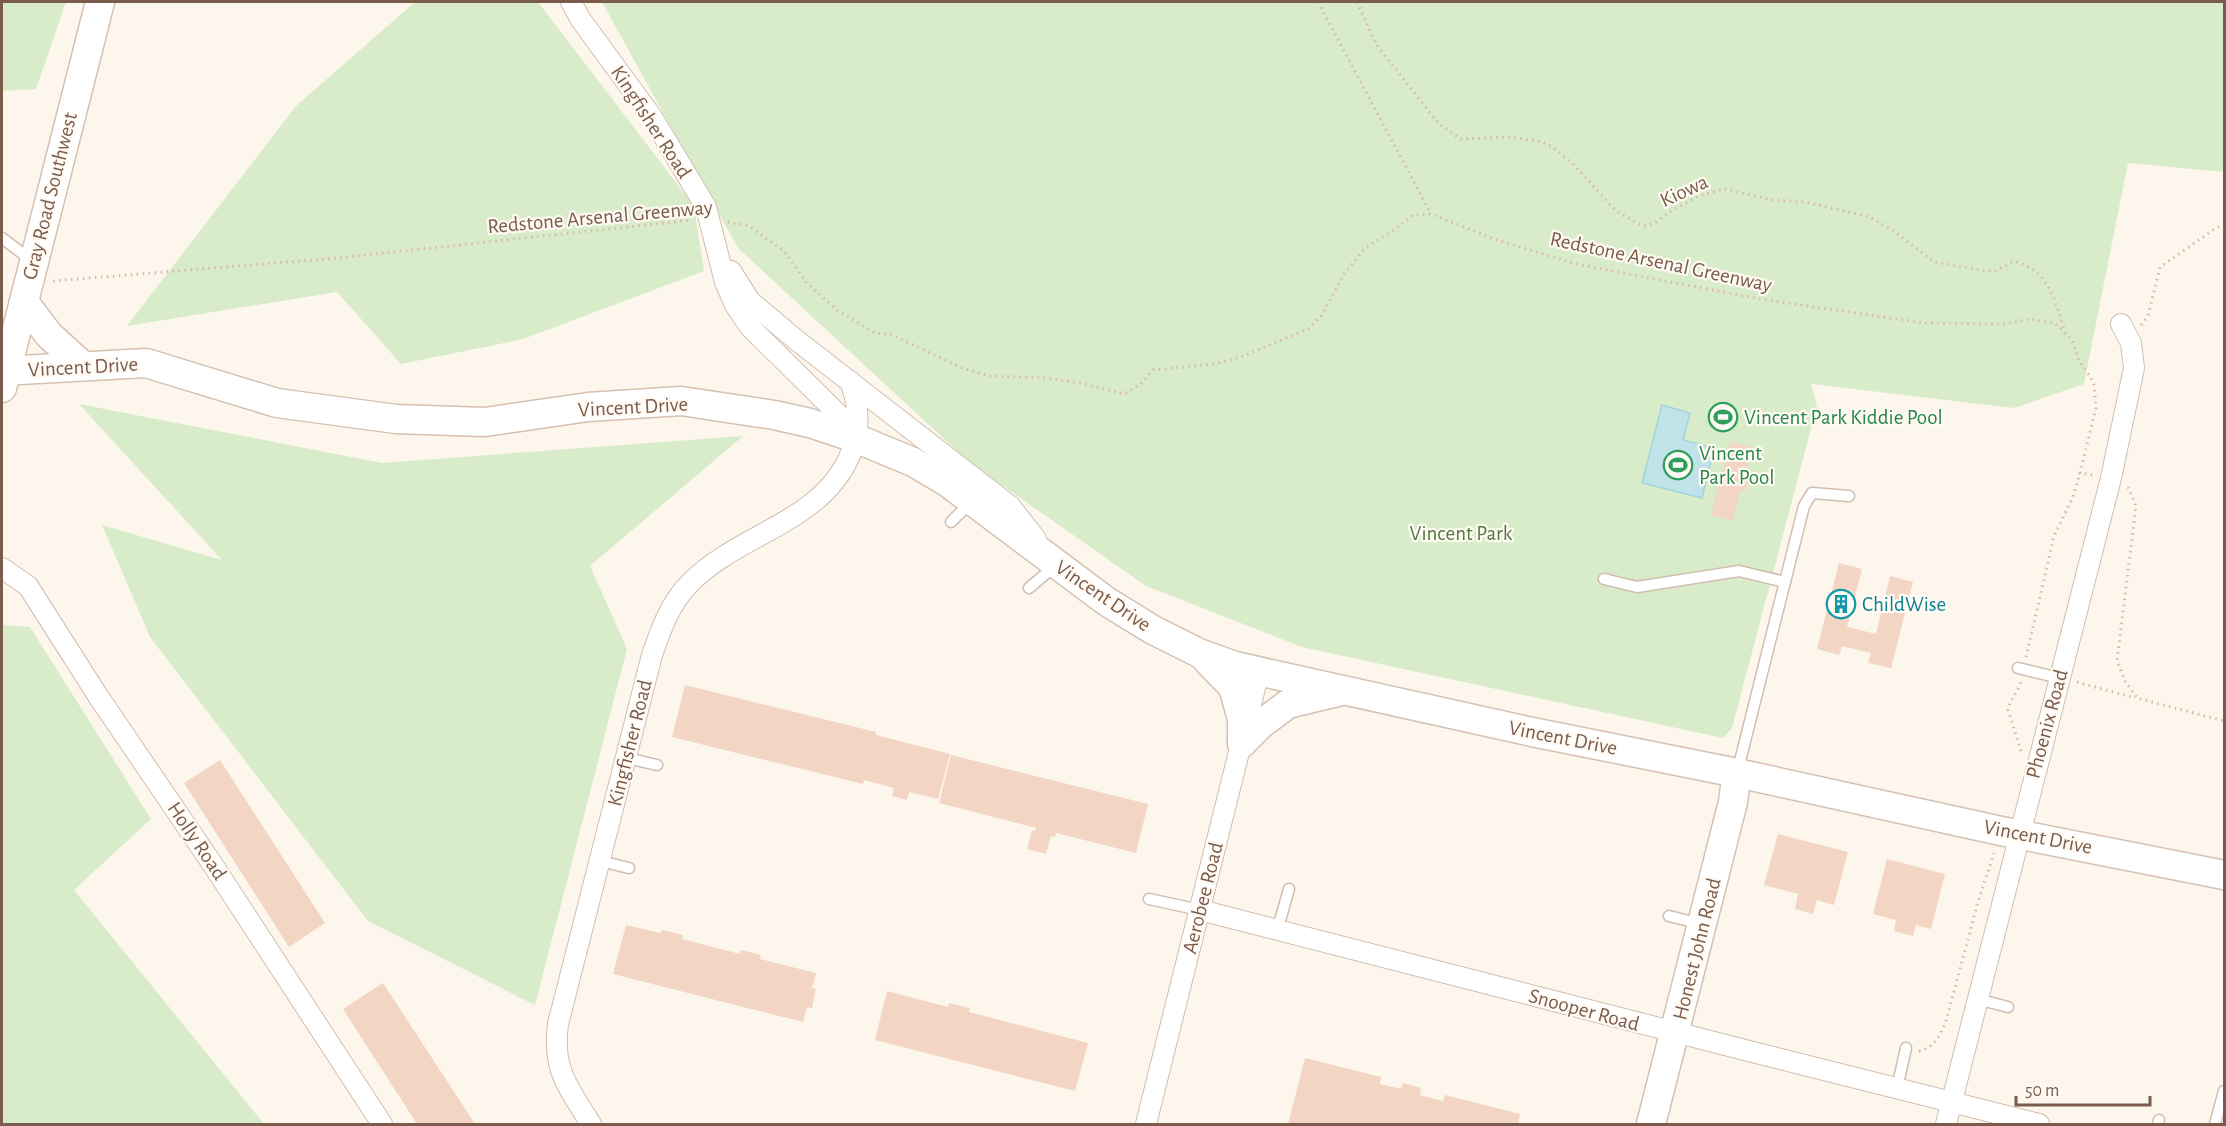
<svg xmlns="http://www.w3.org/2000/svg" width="2226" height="1126" viewBox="0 0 2226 1126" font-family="'Alegreya Sans',sans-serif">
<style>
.green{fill:#d8ecc9}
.water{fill:#bfe3e8;stroke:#a5d3da;stroke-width:1.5}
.building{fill:#f3d5c3}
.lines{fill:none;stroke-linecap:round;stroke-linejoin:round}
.lane-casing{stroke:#d1beb0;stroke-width:13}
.street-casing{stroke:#d1beb0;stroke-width:22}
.secondary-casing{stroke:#d6c0b0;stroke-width:31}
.path{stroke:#d9b8a5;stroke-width:3;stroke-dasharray:1.5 4.5;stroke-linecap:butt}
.lane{stroke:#fff;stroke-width:10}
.street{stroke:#fff;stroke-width:20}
.secondary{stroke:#fff;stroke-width:28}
.labels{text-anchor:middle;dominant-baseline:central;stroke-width:4.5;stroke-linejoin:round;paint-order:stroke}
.street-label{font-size:21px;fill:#7a5c4d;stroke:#fffaf3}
.leisure-label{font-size:21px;fill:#27864d;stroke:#fffaf3;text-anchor:start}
.park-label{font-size:21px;fill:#537a41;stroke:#fffaf3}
.culture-label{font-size:21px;fill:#0d838f;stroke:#fffaf3;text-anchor:start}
</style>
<rect width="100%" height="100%" fill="#fdf6ec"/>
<g class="green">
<path d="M2,2H66L36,89L2,91Z"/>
<path d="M415,2H538L694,206L704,271L523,339L401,364L337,292L127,326L296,106Z"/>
<path d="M602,2H2224V172L2128,163L2084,384L2014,408L1811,384L1817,406L1732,728L1723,738L1302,647L1146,586L969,462L738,248Z"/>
<path d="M79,404L382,463L743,436L590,566L627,649L535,1005L368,921L150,637L102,525L222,560Z"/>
<path d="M2,625L30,627L151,819L74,890L264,1124H2Z"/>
</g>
<g class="water">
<path d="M1662,405L1690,413L1683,440L1714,448L1702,498L1642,483Z"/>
<path d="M1718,407L1728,412L1731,416L1729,426L1723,428C1717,424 1713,418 1711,412L1713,408Z"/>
</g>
<g class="building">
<path d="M1730,442L1752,447L1746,471L1750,472L1745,491L1741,490L1733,521L1711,515Z"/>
<path d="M1839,563L1862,569L1847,627L1876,634L1890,576L1913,582L1891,668L1868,663L1871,653L1842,646L1839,655L1817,649Z"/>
<path d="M685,685L876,732V735L950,754L938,799L909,792L907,800L892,796L894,788L864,780L863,784L672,737Z"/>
<path d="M951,755L1148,804L1136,853L1056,833L1055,837L1051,836L1046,854L1027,849L1032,830L1035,831L1036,828L939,803Z"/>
<path d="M220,760L325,923L289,947L184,783Z"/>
<path d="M1778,834L1848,852L1834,905L1817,900L1813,914L1795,909L1798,894L1764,885Z"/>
<path d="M1887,859L1945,874L1931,929L1916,925L1913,936L1894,931L1896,920L1873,914Z"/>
<path d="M626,925L660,933L662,930L683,935L682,939L740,954L741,950L761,955L760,959L816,973L812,988L816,989L812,1008L807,1007L803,1022L613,974Z"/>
<path d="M383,983L475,1124H417L343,1009Z"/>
<path d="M887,991L948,1007L949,1003L970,1008L969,1012L1088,1043L1075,1091L875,1040Z"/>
<path d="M1305,1058L1381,1077L1380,1084L1401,1089L1403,1083L1421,1088L1420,1095L1443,1101L1445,1095L1520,1114L1518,1124H1288Z"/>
</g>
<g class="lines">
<g class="lane-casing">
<g id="lane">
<path d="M2,238L31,260"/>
<path d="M951,522L972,501"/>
<path d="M1604,579L1637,587L1739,571L1785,582"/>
<path d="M1029,588L1056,565"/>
<path d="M2018,668L2059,678"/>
<path d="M627,758L657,765"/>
<path d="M1737,773L1804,506L1812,493L1849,496"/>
<path d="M600,861L629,868"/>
<path d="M1149,899L1200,910"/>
<path d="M1669,916L1701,924"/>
<path d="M1277,931L1289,889"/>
<path d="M1977,999L2008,1007"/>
<path d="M1897,1088L1906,1048"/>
<path d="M2158,1124L2159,1120"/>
<path d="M2215,1124L2224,1091"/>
</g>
</g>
<g class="street-casing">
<g id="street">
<path d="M571,2L581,20L652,117L706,207L725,282L735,305L750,327L839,415L855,438"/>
<path d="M731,271L750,301L795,339L1010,506L1036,539"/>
<path d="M2,568L28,586L98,696L213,865L382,1124"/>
<path d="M1200,910C1479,983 1759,1054 2039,1124"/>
<path d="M591,1124C568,1087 552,1070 558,1024L652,655C661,629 670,603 690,583C741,531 831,521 854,444C860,423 858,402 850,381"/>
<path d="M1146,1124L1259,672"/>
<path d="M1946,1124L2111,478L2134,368L2131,343L2121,324"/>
</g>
</g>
<g class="secondary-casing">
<g id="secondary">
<path d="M24,302L49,335L83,366"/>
<path d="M2,371L146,363L277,403L396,419L485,422L588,407L681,401L774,415L810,423L855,438L913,462L947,482L1106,601L1153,630L1199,653L1235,666L1532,732L1737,773L2001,831L2224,875"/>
<path d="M2,388L100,2"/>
<path d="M1206,659L1233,687L1242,719V743"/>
<path d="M1242,743L1261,724L1288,704L1338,692"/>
<path d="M1651,1124L1733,802L1737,773"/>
</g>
</g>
<g class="path">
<path d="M1318,2L1431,214"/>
<path d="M1357,2L1376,44L1439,124L1461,139L1510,137L1543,142L1554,148L1575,166L1616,211L1643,226L1655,223L1669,212L1699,196L1725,189L1773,200L1805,202L1870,217L1894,231L1934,262L1985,271H1995L2014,261C2050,271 2055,301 2065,332"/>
<path d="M728,222L749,226L785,252L806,282L837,310L875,333L890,334L960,367L989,376L1045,378L1080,383L1124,394L1141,384L1153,370L1214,364L1241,357L1308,329L1322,315L1344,274L1365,248L1395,229L1413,215L1431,214L1497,240L1576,264L1760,299L1924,323L2005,324L2029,319L2055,323L2072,340L2079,361L2090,376L2094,385L2096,408L2080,473L2093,475"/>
<path d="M53,281L337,258L692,220"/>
<path d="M2141,325L2148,316L2160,267L2216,228L2224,224"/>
<path d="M2128,487L2136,506L2117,660L2125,681L2137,698L2224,721"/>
<path d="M2026,657L2054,536L2073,497L2080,473"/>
<path d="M2077,682L2135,698"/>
<path d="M2021,751L2008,710C2010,699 2018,692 2021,681"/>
<path d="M1919,1051C1935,1048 1940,1035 1946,1021L1978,902L1994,853"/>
</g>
<use href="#lane" class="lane"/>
<use href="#street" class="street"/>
<use href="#secondary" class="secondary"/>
</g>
<defs>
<g id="stadium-ring" transform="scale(1.5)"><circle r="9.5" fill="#fffaf3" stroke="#2e9e5b" stroke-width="1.5"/><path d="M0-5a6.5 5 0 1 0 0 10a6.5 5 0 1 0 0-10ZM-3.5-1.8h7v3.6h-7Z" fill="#2e9e5b"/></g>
<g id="building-ring" transform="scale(1.5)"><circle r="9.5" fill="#fffaf3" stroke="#0f9aa8" stroke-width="1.5"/><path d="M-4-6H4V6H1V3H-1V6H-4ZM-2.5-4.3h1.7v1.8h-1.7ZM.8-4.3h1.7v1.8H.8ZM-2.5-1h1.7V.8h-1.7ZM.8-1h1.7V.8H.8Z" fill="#0f9aa8"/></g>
</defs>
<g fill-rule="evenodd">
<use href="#stadium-ring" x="1723" y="417"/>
<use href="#stadium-ring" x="1678" y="465"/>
<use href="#building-ring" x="1841" y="604"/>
</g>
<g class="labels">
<g class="street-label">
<text transform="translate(651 122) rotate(57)">Kingfisher Road</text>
<text transform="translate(1684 191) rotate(-25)">Kiowa</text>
<text transform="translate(50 196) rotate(-76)">Gray Road Southwest</text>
<text transform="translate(600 217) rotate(-5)">Redstone Arsenal Greenway</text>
<text transform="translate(1661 262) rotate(12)">Redstone Arsenal Greenway</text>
<text transform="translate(83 367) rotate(-3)">Vincent Drive</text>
<text transform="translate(633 407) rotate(-3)">Vincent Drive</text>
<text transform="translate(1103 596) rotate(34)">Vincent Drive</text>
<text transform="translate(2047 724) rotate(-75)">Phoenix Road</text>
<text transform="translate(1563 738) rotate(11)">Vincent Drive</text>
<text transform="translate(630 743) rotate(-76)">Kingfisher Road</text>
<text transform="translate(2038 837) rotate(11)">Vincent Drive</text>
<text transform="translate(197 841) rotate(56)">Holly Road</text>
<text transform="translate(1203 898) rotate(-76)">Aerobee Road</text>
<text transform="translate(1697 949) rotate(-76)">Honest John Road</text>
<text transform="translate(1584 1010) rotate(15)">Snooper Road</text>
</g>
<g class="leisure-label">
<text x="1744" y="417">Vincent Park Kiddie Pool</text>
<text x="1699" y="453">Vincent<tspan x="1699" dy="24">Park Pool</tspan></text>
</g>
<g class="park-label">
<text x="1461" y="533">Vincent Park</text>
</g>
<g class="culture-label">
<text x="1862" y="604">ChildWise</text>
</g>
</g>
<rect width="2226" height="1126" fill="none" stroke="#7a5c4d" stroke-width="6"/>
<path d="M2016 1096v9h134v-9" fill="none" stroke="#7a5c4d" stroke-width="3"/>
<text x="2025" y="1096" font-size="18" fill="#7a5c4d" stroke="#fffaf3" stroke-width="4.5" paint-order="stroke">50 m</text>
</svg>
